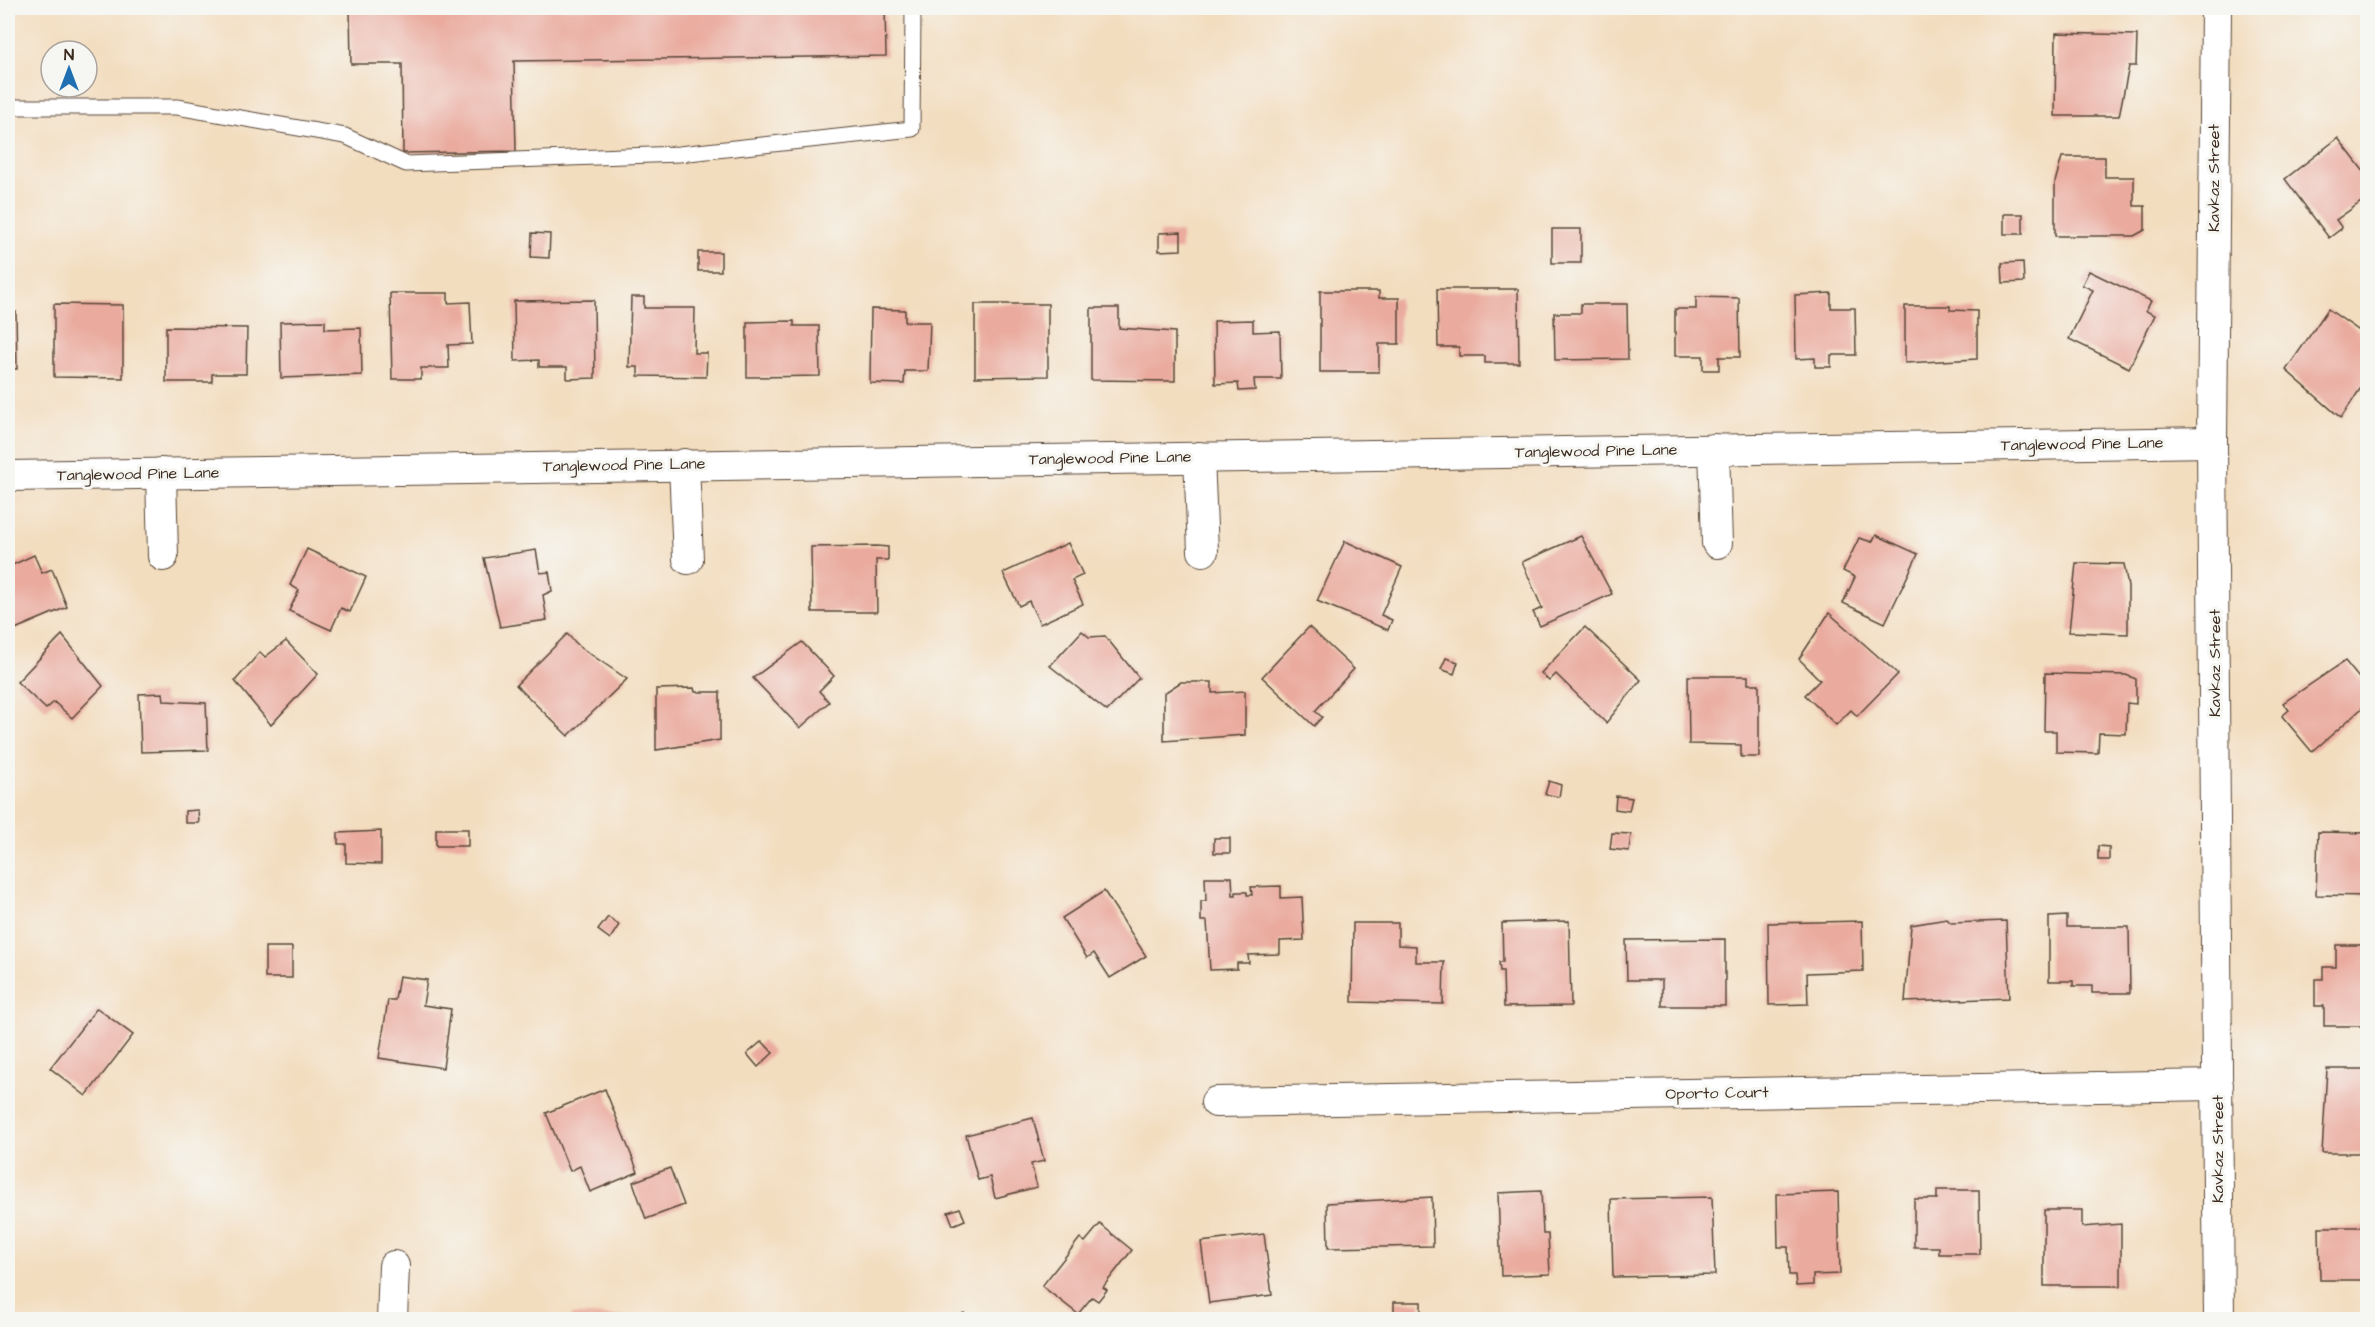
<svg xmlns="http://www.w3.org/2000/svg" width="2375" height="1327" viewBox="0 0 2375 1327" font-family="'Architects Daughter',sans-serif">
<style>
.building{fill:#eaaa9e}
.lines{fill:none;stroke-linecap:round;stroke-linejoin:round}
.lane-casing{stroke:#574536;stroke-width:17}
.street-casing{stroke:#574536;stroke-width:32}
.lane{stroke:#fff;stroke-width:15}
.street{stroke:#fff;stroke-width:30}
.labels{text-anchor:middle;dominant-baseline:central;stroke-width:6;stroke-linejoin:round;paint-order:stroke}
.street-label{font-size:16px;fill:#3b2a1e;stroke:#f6f6f2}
</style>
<rect width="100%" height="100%" fill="#f6f6f2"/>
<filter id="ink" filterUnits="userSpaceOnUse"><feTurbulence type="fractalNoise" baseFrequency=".0167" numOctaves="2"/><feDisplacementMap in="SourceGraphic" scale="12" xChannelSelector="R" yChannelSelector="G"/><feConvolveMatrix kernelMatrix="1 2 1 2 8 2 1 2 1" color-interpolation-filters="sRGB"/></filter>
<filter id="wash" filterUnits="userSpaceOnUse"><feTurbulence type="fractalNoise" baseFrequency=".008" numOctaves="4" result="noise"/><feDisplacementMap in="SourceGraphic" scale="24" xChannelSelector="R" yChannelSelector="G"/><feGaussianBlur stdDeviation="1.35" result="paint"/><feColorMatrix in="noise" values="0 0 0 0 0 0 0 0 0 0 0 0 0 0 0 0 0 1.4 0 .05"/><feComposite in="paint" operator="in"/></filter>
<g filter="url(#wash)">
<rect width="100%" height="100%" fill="#f3ddbf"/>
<g id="blocks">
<g class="building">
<path d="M350,8H885L886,56L514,61L516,151L403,153L402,64H351Z"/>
<path d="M2056,33L2137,35L2136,66H2129L2119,116H2055Z"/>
<path d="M2338,138L2368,177V197L2336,220L2342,228L2329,238L2285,179Z"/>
<path d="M2062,157H2105V177H2134V206H2145V230L2134,236H2055V182Z"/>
<rect x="2004" y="214" width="19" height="20"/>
<rect x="1552" y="229" width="29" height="34"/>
<path d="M1181,232V250L1159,251V233Z"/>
<path d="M532,233L550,234L549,258L531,257Z"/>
<rect x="698" y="252" width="23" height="19"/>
<path d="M2023,262L2024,282L2003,283L2002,263Z"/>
<path d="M2089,271L2151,301L2146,311L2155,315L2129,368L2069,339L2093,290L2082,285Z"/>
<path d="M1437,289H1518L1519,363H1485V356H1459V347H1438Z"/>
<path d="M1320,291H1379V298H1399V344H1379V372H1320Z"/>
<path d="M390,293H448V303L470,302L472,344L448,345L449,368H421V379H392Z"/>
<path d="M1831,293V308H1855L1856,355H1831V367H1815V358L1796,359L1795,295Z"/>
<path d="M631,297H644V308H695L694,353H707L706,377L638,376V367H629Z"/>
<path d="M1696,297L1739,298L1740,357H1719V370H1703V356H1675V309H1696Z"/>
<path d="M594,300L595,378L567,379V367H539V360L515,361L514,301Z"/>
<path d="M54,304L123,305V378L54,377Z"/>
<path d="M975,304H1048V376L975,377Z"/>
<path d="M1581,304H1627L1628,359L1555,360L1554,313H1581Z"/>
<path d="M1905,306H1950V310L1977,311V359L1905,363Z"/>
<path d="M1091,308H1119V328L1175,332V381L1091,380Z"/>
<path d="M871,309L905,310V322H930L928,371H905L904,384L870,383Z"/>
<path d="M2328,309L2368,337V377L2341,418L2286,370Z"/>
<path d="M8,312H16L17,369H8Z"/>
<path d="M1253,320V332L1280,331L1281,379H1254L1255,390L1239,391L1238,383L1215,384L1214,321Z"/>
<path d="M325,321V329L361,328L362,375L281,378L280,322Z"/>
<path d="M794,321V326H819L820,376L747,377V322Z"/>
<path d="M166,327L247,328L246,374H212V382H166Z"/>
<path d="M1876,535L1918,554L1885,623L1843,603L1855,577L1843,571L1859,538L1872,542Z"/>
<path d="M1581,536L1612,594L1540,626L1533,612L1542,608L1522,562Z"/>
<path d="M1345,541L1402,567L1381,615L1392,620L1388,630L1317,601Z"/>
<path d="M1068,543L1083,575L1072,580L1083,604L1040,624L1029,601L1019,606L1003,573Z"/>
<path d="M877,546L888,547V560H876L877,612H812L811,547Z"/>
<path d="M307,549L366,577L350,612L341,608L331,630L289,611L299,590L290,585Z"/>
<path d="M536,550L540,573L549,572L552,591L543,595L547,620L500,627L484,558Z"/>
<path d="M34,555L42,573L52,569L67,607L8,632V567Z"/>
<path d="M2076,563L2124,564L2128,587V634L2069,632Z"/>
<path d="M1829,613L1898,674L1857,716L1851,710L1836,725L1805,695L1820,680L1799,659Z"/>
<path d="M1309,627L1354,669L1315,711L1322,717L1314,726L1262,677Z"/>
<path d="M1585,627L1641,680L1606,723L1556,674L1549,681L1541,673Z"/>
<path d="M1082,631L1089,637L1105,636L1139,678L1107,711L1050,666Z"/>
<path d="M567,634L580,647L627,679L568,736L516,685Z"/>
<path d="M62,635L103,686L72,718L54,702L46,709L17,682Z"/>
<path d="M286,641L318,674L271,725L235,681L260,652L265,657Z"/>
<path d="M802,642L834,676L819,691L829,702L800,728L753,678Z"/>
<path d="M1446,658L1458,662L1454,674L1441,669Z"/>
<path d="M2345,661L2368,689V703L2312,752L2282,716L2289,710L2283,703Z"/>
<path d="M2045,673L2126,675L2136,679V704L2127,703L2126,734L2099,733L2098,753L2056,752V731H2044Z"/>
<path d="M1688,676H1748V684H1759V757H1741V745L1689,744Z"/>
<path d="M1181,682H1212V693L1245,691V735L1164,741V693Z"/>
<path d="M694,688L695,692H720V740L656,750V689Z"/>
<path d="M163,693L164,701L206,703L208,750L141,752L139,694Z"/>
<path d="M1549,781L1561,785L1559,797L1545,794Z"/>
<path d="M1616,796L1632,798L1629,811L1615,809Z"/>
<path d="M198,810L199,823H185V811Z"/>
<rect x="436" y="829" width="32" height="17"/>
<path d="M381,831V864L346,863V844H338V833Z"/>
<path d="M2318,832L2368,833V896L2316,895Z"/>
<path d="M1612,833L1631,834L1629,851L1610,849Z"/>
<rect x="1214" y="838" width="16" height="15"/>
<path d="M2098,846L2109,847V860H2098Z"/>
<path d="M1205,877H1232L1233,895H1236V892H1247V895H1252L1251,887L1281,886V898L1302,897L1304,940L1280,941V954L1248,955L1249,963H1237V969L1210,970L1207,921H1201V901H1206Z"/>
<path d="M1104,891L1146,956L1110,978L1094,953L1087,958L1062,918Z"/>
<path d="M2067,916V927H2129L2130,993H2092V986H2073V981H2049V917Z"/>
<path d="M608,917L619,925L610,939L598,930Z"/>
<path d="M1947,919L1951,923L2006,921L2009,998L1905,1002L1911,925Z"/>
<path d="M1569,921L1571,1006L1504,1007L1503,971H1500L1499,962H1503L1502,923Z"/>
<path d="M1862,921L1863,971L1807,973L1808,1004L1769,1005L1768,923Z"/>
<path d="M1353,923H1398V945L1416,946V962H1444L1443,1004L1352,1002Z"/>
<path d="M1725,939V1006H1662V980H1627L1626,940Z"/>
<path d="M2336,945H2368V1026H2324V1006H2315V979H2323V967H2336Z"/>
<rect x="265" y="947" width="27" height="31"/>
<path d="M399,976L427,980L423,1005L451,1009L443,1068L379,1058L388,1000H395Z"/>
<path d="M97,1008L133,1035L86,1096L50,1068Z"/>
<path d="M762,1041L773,1053L758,1067L747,1054Z"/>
<path d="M2327,1069H2368V1153H2322Z"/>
<path d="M605,1089L638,1172L590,1192L580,1166L570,1171L546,1113Z"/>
<path d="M1033,1118L1044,1161L1031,1164L1037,1187L995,1198L990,1177L978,1180L966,1135Z"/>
<path d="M670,1168L684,1205L646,1219L633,1182Z"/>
<path d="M1937,1190H1979L1980,1254H1939V1247H1914V1199H1937Z"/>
<path d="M1541,1191L1543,1234H1548L1550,1274L1501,1276L1498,1193Z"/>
<path d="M1838,1192L1840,1274L1813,1275V1285L1796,1286L1795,1275H1789L1788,1247H1778L1777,1194Z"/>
<path d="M1432,1197L1433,1246L1328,1248L1327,1203Z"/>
<path d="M1712,1197L1715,1275L1613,1277L1611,1199Z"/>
<path d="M960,1208L965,1220L953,1225L948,1212Z"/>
<path d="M2044,1210H2082V1227L2121,1224V1286H2044Z"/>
<path d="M1100,1224L1132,1250L1103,1287L1107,1290L1098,1301L1092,1297L1078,1314L1042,1286L1080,1238L1085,1242Z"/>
<path d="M2319,1227H2368V1280H2320Z"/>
<path d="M1264,1234L1272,1295L1209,1303L1201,1242Z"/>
<rect x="1394" y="1302" width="27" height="18"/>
<path d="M964,1313L968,1320H952Z"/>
<path d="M571,1315L625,1316V1320H571Z"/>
</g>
</g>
</g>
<g filter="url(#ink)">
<use href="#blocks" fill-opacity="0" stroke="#574536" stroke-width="1.5"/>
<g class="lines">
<g class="lane-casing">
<path id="lane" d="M8,107H177L345,136L406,164L679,154L912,129L913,8"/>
</g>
<g class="street-casing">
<g id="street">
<path d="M2216,8L2212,442L2219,1320"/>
<path d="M1714,449L1717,543"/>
<path d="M1199,457L1203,551"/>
<path d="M684,464L688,559"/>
<path d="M161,473L163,556"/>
<path d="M8,476L2212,442"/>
<path d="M1216,1102L2218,1085"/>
<path d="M392,1320L394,1266"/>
</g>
</g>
<use href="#lane" class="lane"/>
<use href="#street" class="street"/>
</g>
</g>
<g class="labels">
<g class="street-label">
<text transform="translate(2214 178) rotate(-90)">Kavkaz Street</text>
<text transform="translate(2082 444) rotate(-1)">Tanglewood Pine Lane</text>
<text transform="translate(1596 451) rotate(-1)">Tanglewood Pine Lane</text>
<text transform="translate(1110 458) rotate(-1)">Tanglewood Pine Lane</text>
<text transform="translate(624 465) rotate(-1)">Tanglewood Pine Lane</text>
<text transform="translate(138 474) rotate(-1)">Tanglewood Pine Lane</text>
<text transform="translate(2215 663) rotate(-90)">Kavkaz Street</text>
<text transform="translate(1717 1093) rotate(-1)">Oporto Court</text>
<text transform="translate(2218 1149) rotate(-90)">Kavkaz Street</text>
</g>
</g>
<rect width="2375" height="1327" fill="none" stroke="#f6f6f2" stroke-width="30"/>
<g transform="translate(69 69)"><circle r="28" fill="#f6f6f2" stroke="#aba49d" stroke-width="1.5"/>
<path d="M0-4.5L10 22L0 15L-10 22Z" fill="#1f6fb2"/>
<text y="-9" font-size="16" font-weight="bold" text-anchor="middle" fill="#3b2a1e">N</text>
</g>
</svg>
